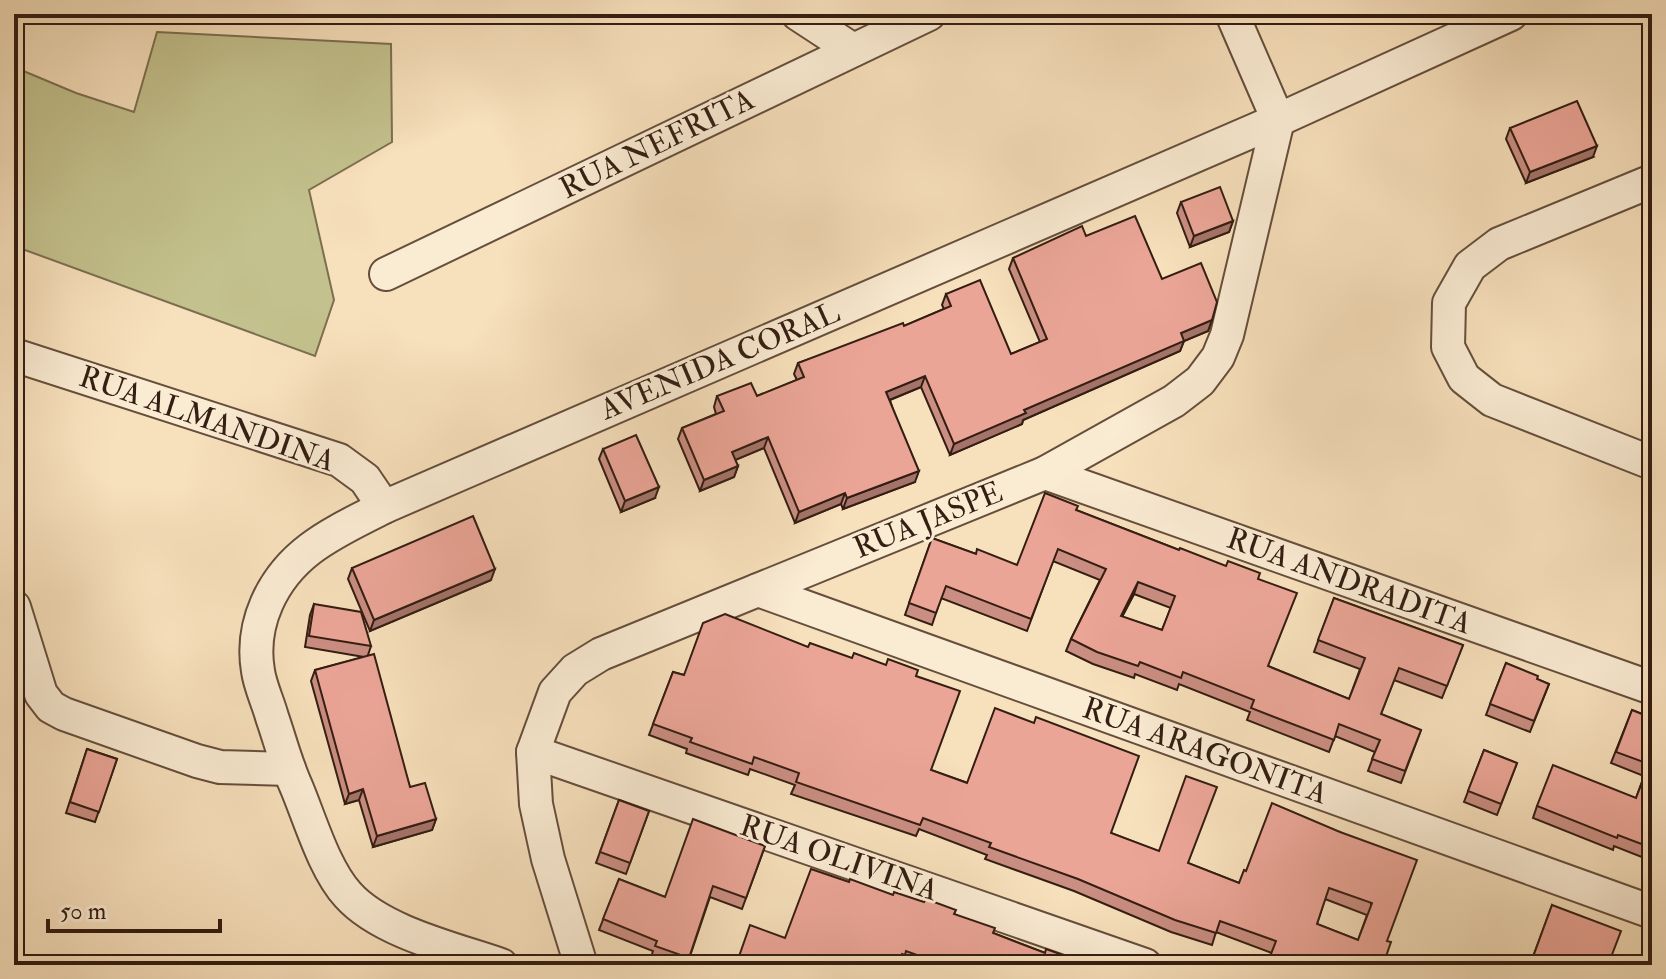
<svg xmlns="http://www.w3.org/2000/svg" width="1666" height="979" viewBox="0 0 1666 979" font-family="'IM FELL Double Pica',serif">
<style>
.green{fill:#c3c18d;stroke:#7c6f50;stroke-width:2}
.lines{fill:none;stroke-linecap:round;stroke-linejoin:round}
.minor-casing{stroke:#654e3c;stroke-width:36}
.minor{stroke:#faebd3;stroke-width:32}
.wall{fill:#ca8e82;stroke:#341d12;stroke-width:2;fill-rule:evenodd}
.shaded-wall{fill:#a4746a;stroke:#341d12;stroke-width:2}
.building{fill:#eba597;stroke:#341d12;stroke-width:2;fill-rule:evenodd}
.labels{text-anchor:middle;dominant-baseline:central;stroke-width:6;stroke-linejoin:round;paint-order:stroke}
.street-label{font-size:30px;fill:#341d12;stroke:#faebd3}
</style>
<rect width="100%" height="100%" fill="#f7e0bc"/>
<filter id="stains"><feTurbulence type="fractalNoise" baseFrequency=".0025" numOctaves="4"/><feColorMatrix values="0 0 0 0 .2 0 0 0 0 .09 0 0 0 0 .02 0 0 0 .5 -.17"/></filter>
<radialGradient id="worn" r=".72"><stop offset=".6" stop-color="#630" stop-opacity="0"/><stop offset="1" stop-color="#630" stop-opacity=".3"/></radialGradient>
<path class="green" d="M157,32L391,44L392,142L309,190L334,300L315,356L14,246V67L76,93L134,112Z"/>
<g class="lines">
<g class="minor-casing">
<g id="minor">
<path d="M798,14L853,50"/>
<path d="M1652,181L1499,244L1470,266L1449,303L1448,347L1464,378L1492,400L1652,463"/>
<path d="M386,274L929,14"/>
<path d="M14,355L339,460L365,479L384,507"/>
<path d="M1045,473L1652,688"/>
<path d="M758,590L1652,912"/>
<path d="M14,607L41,694L51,707L64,714L197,761L220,767L289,769"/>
<path d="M533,752L1145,965"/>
<path d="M501,965C455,949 381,932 348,895C324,869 310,819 296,786C286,764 280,740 272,717C268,702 260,686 258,671C250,624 272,578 310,549C332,532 359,520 384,507L1278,120L1511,14"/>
<path d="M581,965L548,859L536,804L533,752L555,692L575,670L601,654L1045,473L1174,401L1200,381L1218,357L1227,335L1278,120L1232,14"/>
</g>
</g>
<use href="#minor" class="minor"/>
</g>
<g class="wall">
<path d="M1510,128L1593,157L1526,183L1506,139Z"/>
<path d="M1181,202L1233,221L1229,232L1190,247L1177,213Z"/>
<path d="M1086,236L1162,279L1212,320L1208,331L1184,341L1180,351L1023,420L1022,424L950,455L921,387L890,400L915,482L843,509L841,504L795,523L764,448L735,460L738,466L734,477L700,491L678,439L682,428L716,414L714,407L717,396H757L797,380L794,374L798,363L904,326L944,309L942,305L946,294L1011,354L1040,342L1009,269L1013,258Z"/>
<path d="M603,449L655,498L621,512L599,459Z"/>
<path d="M1076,510L1179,550L1258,579L1268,666L1349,699L1360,669L1314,652L1334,598L1463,645L1442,698L1394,680L1381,714L1421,730L1401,783L1368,771L1375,752L1335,736L1329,752L1247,720L1250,712L1179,684L1177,690L1135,674L1134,678L1093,664L1066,651L1071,639L1100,580L1053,561L1027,631L941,598L932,625L905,615L932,538L976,554L1017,565ZM1134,594L1171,608L1162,630L1122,617Z"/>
<path d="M352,568L491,580L370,631L348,579Z"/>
<path d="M314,604L371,646L368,655L410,787L436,819L432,830L373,847L359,800L345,804L311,681L315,670L364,657L305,647L310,615Z"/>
<path d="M808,647L916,676L931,770L1111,833L1239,883L1246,871L1340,832L1387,941L1383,965H1267L1272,953L1216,932L1212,945L1171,932L1074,891L985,859L987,855L919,829L916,836L791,794L795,785L750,769L748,775L686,753L687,749L649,735L673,672L684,675ZM1325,899L1367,915L1358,940L1317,924Z"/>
<path d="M1506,663L1537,679L1549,684L1530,732L1486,715Z"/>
<path d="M1632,710L1652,718V861L1614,846L1613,850L1533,818L1537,806L1636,798L1644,776L1611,763Z"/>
<path d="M87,749L117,759L95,822L66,813Z"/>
<path d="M1484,750L1517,763L1497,815L1464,802Z"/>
<path d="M619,800L649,811L626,874L596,863Z"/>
<path d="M765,846L742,909L710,897L687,965H675L651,957L653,951L599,930L619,879L665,897Z"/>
<path d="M849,882L954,914L993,933L1045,953L1084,965H911L902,962L901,965H736L785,938Z"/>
<path d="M1552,905L1608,965H1530Z"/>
</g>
<g class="shaded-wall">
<path d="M1597,146L1593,157L1526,183L1530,172Z"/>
<path d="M1233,221L1229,232L1190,247L1194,236Z"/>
<path d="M1212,320L1208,331L1184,341L1180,351L1023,420L1022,424L950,455L954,444L1181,333Z"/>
<path d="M925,376L921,387L882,403L886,392Z"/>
<path d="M768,437L764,448L728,463L732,452Z"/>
<path d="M738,466L734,477L700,491L704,480Z"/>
<path d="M919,471L915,482L843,509L847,498Z"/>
<path d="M659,487L655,498L621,512L625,501Z"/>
<path d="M845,493L841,504L795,523L799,512Z"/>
<path d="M495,569L491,580L370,631L374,620Z"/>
<path d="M1138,582L1134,594L1116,628L1121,616Z"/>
<path d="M363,789L359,800L345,804L349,794Z"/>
<path d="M436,819L432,830L373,847L377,836Z"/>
</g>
<g class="building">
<path d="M1577,101L1597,146L1530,172L1510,128Z"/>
<path d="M1220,187L1233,221L1194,236L1181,202Z"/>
<path d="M1135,216L1162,279L1201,263L1217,302L1212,320L1181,333L1184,341L1024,410L1026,413L954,444L925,376L886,392L919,471L847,498L845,493L799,512L768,437L732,452L738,466L704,480L682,428L724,411L717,396L751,383L757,396L804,377L798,363L903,323L904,326L951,306L946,294L980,280L1011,354L1047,339L1013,258L1082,226L1086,236Z"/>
<path d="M636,435L659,487L625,501L603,449Z"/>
<path d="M1045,493L1078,506L1076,510L1179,550L1180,548L1226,566L1228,561L1260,573L1258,579L1297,593L1268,666L1349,699L1365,658L1318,640L1334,598L1463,645L1447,686L1399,668L1381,714L1421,730L1405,771L1372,759L1380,740L1339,724L1334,740L1251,708L1254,700L1183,672L1181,678L1140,662L1138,666L1097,652L1071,639L1106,569L1058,549L1031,619L946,586L936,613L909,603L932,538L976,554L977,549L1017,565ZM1138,582L1175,596L1162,630L1121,616Z"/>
<path d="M473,516L495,569L374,620L352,568Z"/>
<path d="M314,604L361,612L371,646L309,636Z"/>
<path d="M725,614L808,647L810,643L852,658L854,653L886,665L888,659L918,670L916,676L960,691L931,770L967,783L995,708L1034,723L1036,717L1139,756L1111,833L1159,851L1186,776L1217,787L1188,863L1239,883L1244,870L1246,871L1272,803L1340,832L1417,860L1387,941L1391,942L1383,965H1285L1269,959L1276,941L1220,921L1216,933L1175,920L1078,879L989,847L991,843L923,818L920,825L796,782L799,773L754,757L752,764L690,742L692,738L653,724L673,672L684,675L703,623ZM1329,888L1372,903L1358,940L1317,924Z"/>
<path d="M374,654L410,787L425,783L436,819L377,836L363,789L349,794L315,670Z"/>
<path d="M1506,663L1538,676L1537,679L1549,684L1534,721L1490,704Z"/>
<path d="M1632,710L1652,718V848L1618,835L1617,838L1537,806L1553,765L1636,798L1649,764L1616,752Z"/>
<path d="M14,726L18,735L14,737Z"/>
<path d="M87,749L117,759L99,812L70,802Z"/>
<path d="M1484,750L1517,763L1501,804L1468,791Z"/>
<path d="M619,800L649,811L630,863L600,852Z"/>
<path d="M693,819L765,846L746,898L713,886L689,958L655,946L657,941L603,919L619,879L665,897Z"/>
<path d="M811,869L849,882L850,879L893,895L894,892L924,902L926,899L956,910L954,914L995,928L993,933L1045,953L1046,949L1077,960L1076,962L1084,965H945L906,951L905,955L902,954L898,965H736L750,925L785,938Z"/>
<path d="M1552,905L1621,931L1608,965H1555L1533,957Z"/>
</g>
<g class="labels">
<g class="street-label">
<text transform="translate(657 144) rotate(-26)">RUA NEFRITA</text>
<text transform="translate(720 361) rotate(-23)">AVENIDA CORAL</text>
<text transform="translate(207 419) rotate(19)">RUA ALMANDINA</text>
<text transform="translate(928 520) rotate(-22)">RUA JASPE</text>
<text transform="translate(1349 581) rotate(20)">RUA ANDRADITA</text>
<text transform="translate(1205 751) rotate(20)">RUA ARAGONITA</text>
<text transform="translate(839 858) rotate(19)">RUA OLIVINA</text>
</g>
</g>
<rect width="1666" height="979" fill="none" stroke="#f7e0bc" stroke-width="48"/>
<rect x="16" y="16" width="1634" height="947" fill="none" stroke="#341d12" stroke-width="4"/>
<rect x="24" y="24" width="1618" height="931" fill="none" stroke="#341d12" stroke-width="2"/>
<path d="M48 919v12h172v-12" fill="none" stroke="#341d12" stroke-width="4"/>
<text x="60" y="919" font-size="24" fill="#341d12" stroke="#faebd3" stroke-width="6" paint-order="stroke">50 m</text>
<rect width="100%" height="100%" filter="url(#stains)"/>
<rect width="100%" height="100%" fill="url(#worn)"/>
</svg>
